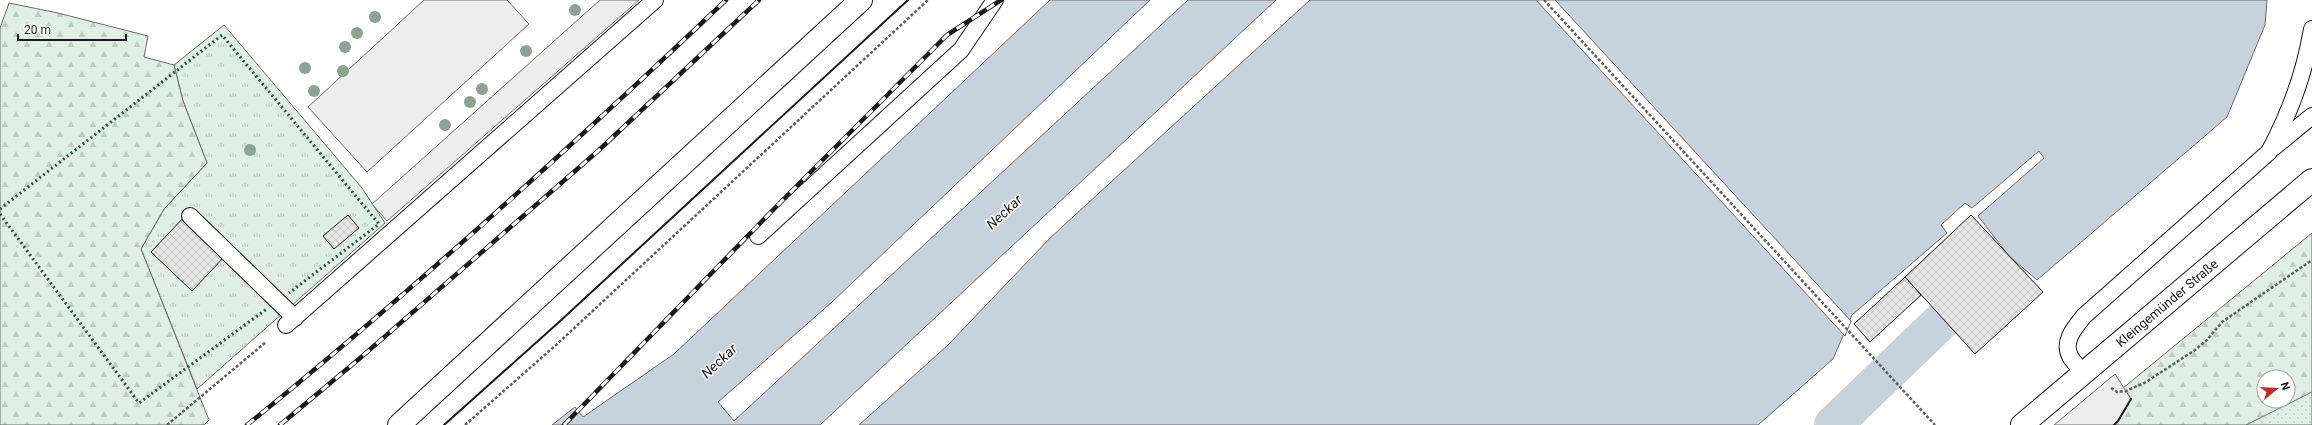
<svg xmlns="http://www.w3.org/2000/svg" width="2312" height="425" viewBox="0 0 2312 425" font-family="Roboto,sans-serif">
<style>
.grass{fill:url(#grass-tufts);stroke:#6a6a6a}
.forest{fill:url(#forest-firs);stroke:#6a6a6a;fill-rule:evenodd}
.park{fill:url(#park-dots);stroke:#6a6a6a}
.parking{fill:#ededed;stroke:#6a6a6a}
.water{fill:#c6d2dc;stroke:#6a6a6a}
.pier{fill:#fff;stroke:#6a6a6a}
.lines{fill:none;stroke-linecap:round;stroke-linejoin:round}
.canal{stroke:#c6d2dc;stroke-width:38}
.building{fill:url(#building-cross-hatch);stroke:#1a1a1a}
.lane-casing{stroke:#1a1a1a;stroke-width:18}
.secondary-casing{stroke:#1a1a1a;stroke-width:24}
.primary-casing{stroke:#1a1a1a;stroke-width:24}
.path{stroke:#5f5f5f;stroke-width:2.5;stroke-dasharray:3 2;stroke-linecap:butt}
.lane{stroke:#fff;stroke-width:16}
.secondary{stroke:#fff;stroke-width:22}
.primary{stroke:#fff;stroke-width:22}
.rail-casing{stroke:#1a1a1a;stroke-width:4.5}
.rail{stroke:#fff;stroke-width:3;stroke-dasharray:9;stroke-linecap:butt}
.hedge{stroke:#2b5a34;stroke-width:3;stroke-dasharray:2 3;stroke-linecap:butt}
.wall{stroke:#1a1a1a;stroke-width:2}
.tree{fill:#8aa48f}
.labels{text-anchor:middle;dominant-baseline:central;stroke-width:3;stroke-linejoin:round;paint-order:stroke}
.street-label{font-size:13px;fill:#1a1a1a;stroke:#fff}
.water-label{font-size:14px;font-style:italic;fill:#1a1a1a;stroke:#fff}
</style>
<defs>
<pattern id="grass-tufts" width="24" height="20" patternUnits="userSpaceOnUse"><rect width="24" height="20" fill="#e0efe3"/><path d="M3 7l-1-3M5 7V3M7 7l1-3M15 17l-1-3M17 17v-4M19 17l1-3" fill="none" stroke="#c0ccc2"/></pattern>
<pattern id="forest-firs" width="22" height="20" patternUnits="userSpaceOnUse"><rect width="22" height="20" fill="#e0efe3"/><path d="M5 1l3.5 6h-7zM16 11l3.5 6h-7z" fill="#c0ccc2"/></pattern>
<pattern id="park-dots" width="8" height="8" patternUnits="userSpaceOnUse"><rect width="8" height="8" fill="#e0efe3"/><path d="M2 2h.1M6 6h.1" fill="none" stroke="#c0ccc2" stroke-width="1.8" stroke-linecap="round"/></pattern>
<pattern id="building-cross-hatch" width="8" height="8" patternUnits="userSpaceOnUse"><rect width="8" height="8" fill="#e6e6e6"/><path d="M0 0l8 8M0 8l8-8" fill="none" stroke="#c5c5c5"/></pattern>
</defs>
<rect width="100%" height="100%" fill="#fff"/>
<path class="grass" d="M224,25L362,188L385,223L197,389L141,249L164,209L207,163L183,101L174,65Z"/>
<g class="forest">
<path d="M9,3L58,13L148,36L144,57L174,65L183,101L207,163L164,209L141,249L209,420L204,425H0V28Z"/>
<path d="M2312,233V425H2078ZM2264,377H2288V401H2264Z"/>
</g>
<path class="park" d="M2312,392V425H2246Z"/>
<g class="parking">
<path d="M424,0H507L529,24L367,172L308,107Z"/>
<path d="M600,0H639L387,221L372,204Z"/>
<path d="M2115,374L2131,399L2118,421L2114,425H2054Z"/>
</g>
<g class="water">
<path d="M1050,0H1150L832,302L718,402L734,421L1188,0H1276L820,425H552L575,407L583,417L674,354Z"/>
<path d="M1310,0H2267L2265,25L2227,117L2037,280L2009,256L1978,216L2044,158L2039,151L1972,208L1965,203L1941,225L1947,233L1852,315L1833,359L1758,425H859L948,345L1051,237Z"/>
</g>
<path class="pier" d="M1536,0H1555L1851,321L1845,336Z"/>
<g class="lines">
<path class="canal" d="M1833,425L1981,283"/>
</g>
<g class="building">
<path d="M348,215L359,228L334,249L323,236Z"/>
<path d="M1971,215L2043,292L1975,354L1905,277Z"/>
<path d="M185,216L226,255L192,291L151,252Z"/>
<path d="M1905,277L1921,295L1870,342L1854,324Z"/>
</g>
<g class="lines">
<g class="lane-casing">
<g id="lane">
<path d="M2273,148L2312,116"/>
<path d="M190,216L295,318"/>
<path d="M758,236L961,50L995,0"/>
<path d="M286,325L655,0"/>
<path d="M2085,373C2081,368 2072,362 2070,356C2062,341 2076,326 2084,316L2269,152C2289,115 2305,71 2312,29"/>
</g>
</g>
<g class="secondary-casing">
<path id="secondary" d="M2022,425L2312,180"/>
</g>
<g class="primary-casing">
<path id="primary" d="M399,425L861,0"/>
</g>
<g class="path">
<path d="M1544,0L1935,425"/>
<path d="M2111,388L2117,392L2126,391L2146,382L2195,350L2207,340L2222,322L2312,260"/>
<path d="M167,425L266,342"/>
<path d="M465,425L556,345L928,0"/>
</g>
<use href="#lane" class="lane"/>
<use href="#secondary" class="secondary"/>
<use href="#primary" class="primary"/>
<g class="rail-casing">
<g id="rail">
<path d="M247,425C413,291 571,147 726,0"/>
<path d="M280,425L359,359L598,151L759,0"/>
<path d="M564,425L769,214L947,35L1001,0"/>
</g>
</g>
<use href="#rail" class="rail"/>
<g class="hedge">
<path d="M0,209L222,35L379,224L289,293"/>
<path d="M0,214L139,403L268,308"/>
</g>
<g class="wall">
<path d="M444,425L558,323L908,0"/>
<path d="M2114,425L2118,421L2131,399"/>
</g>
</g>
<g class="tree">
<circle cx="575" cy="10" r="6"/>
<circle cx="375" cy="17" r="6"/>
<circle cx="357" cy="33" r="6"/>
<circle cx="345" cy="47" r="6"/>
<circle cx="526" cy="51" r="6"/>
<circle cx="305" cy="68" r="6"/>
<circle cx="343" cy="71" r="6"/>
<circle cx="482" cy="89" r="6"/>
<circle cx="314" cy="91" r="6"/>
<circle cx="470" cy="102" r="6"/>
<circle cx="445" cy="125" r="6"/>
<circle cx="250" cy="150" r="6"/>
</g>
<g class="labels">
<g class="street-label">
<text transform="translate(2167 303) rotate(-40)">Kleingemünder Straße</text>
</g>
<g class="water-label">
<text transform="translate(1004 212) rotate(-43)">Neckar</text>
<text transform="translate(719 361) rotate(-43)">Neckar</text>
</g>
</g>
<g transform="translate(2276 389) rotate(72)"><circle r="19" fill="#ffffff" stroke="#a3a3a3"/>
<path d="M0-3L7 15L0 10L-7 15Z" fill="#c62828"/>
<text y="-6" font-size="11" font-weight="bold" text-anchor="middle" fill="#1a1a1a">N</text>
</g>
<path d="M18 34v6h108v-6" fill="none" stroke="#1a1a1a" stroke-width="2"/>
<text x="24" y="34" font-size="12" fill="#1a1a1a" stroke="#ffffff" stroke-width="3" paint-order="stroke">20 m</text>
</svg>
